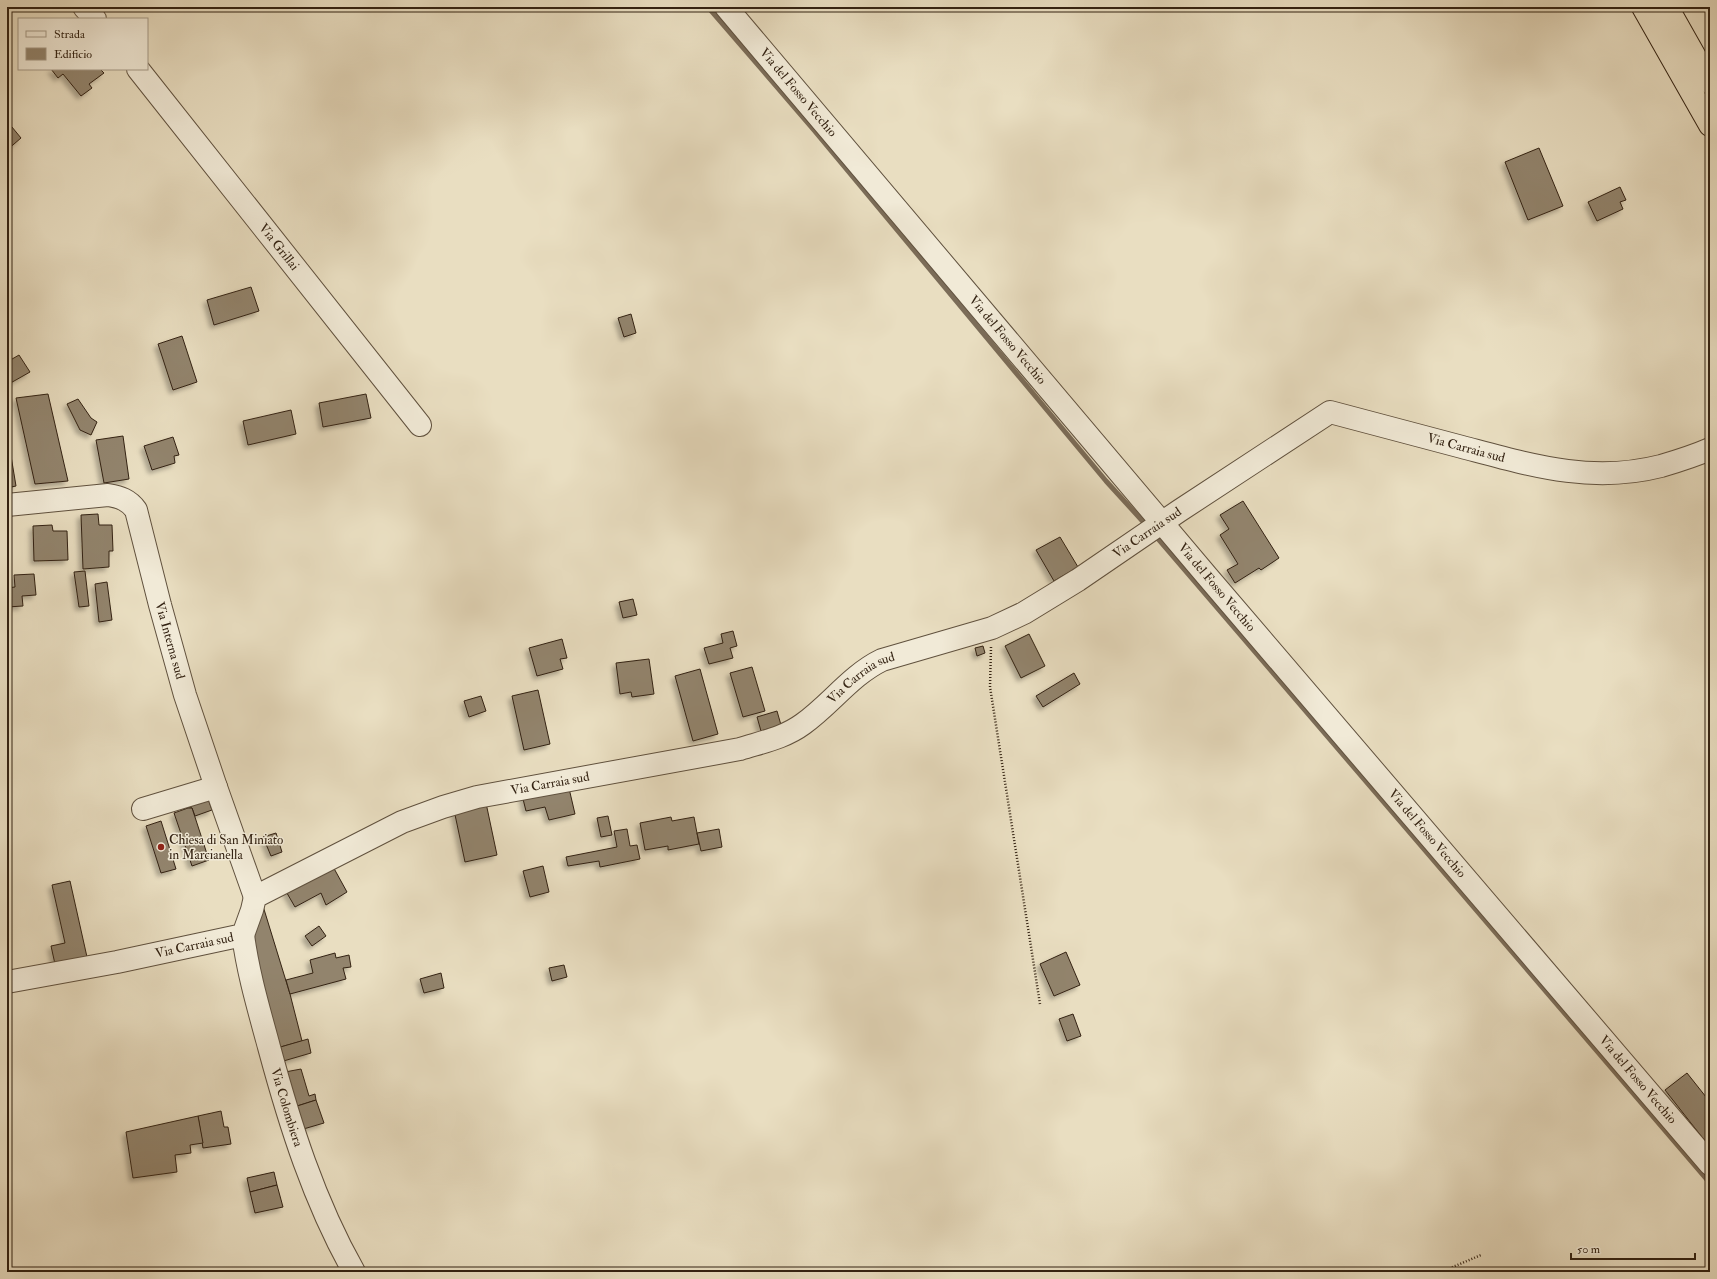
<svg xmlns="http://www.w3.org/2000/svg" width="1717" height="1279" viewBox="0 0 1717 1279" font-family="'IM FELL Double Pica',serif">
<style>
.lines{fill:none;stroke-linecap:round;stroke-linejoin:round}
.stream{stroke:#7b6c58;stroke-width:5}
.building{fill:#92846d;stroke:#332212;filter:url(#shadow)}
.minor-casing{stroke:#60513e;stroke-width:24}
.highway-casing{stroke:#332212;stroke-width:24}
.path{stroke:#332212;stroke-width:2.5;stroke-dasharray:1 2;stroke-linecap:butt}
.minor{stroke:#f1ead7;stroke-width:22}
.highway{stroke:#e9dec1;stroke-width:22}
.poi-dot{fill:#8f2418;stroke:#f1ead7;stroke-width:1.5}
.labels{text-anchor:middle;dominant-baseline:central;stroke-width:3;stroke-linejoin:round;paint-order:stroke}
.street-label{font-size:13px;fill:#332212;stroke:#f1ead7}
.poi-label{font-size:13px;fill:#332212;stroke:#f1ead7;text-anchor:start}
</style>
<defs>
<filter id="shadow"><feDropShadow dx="-3.5" dy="3.5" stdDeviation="2" flood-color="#0004"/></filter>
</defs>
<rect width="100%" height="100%" fill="#e9dec1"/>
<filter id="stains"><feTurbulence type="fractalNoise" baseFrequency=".005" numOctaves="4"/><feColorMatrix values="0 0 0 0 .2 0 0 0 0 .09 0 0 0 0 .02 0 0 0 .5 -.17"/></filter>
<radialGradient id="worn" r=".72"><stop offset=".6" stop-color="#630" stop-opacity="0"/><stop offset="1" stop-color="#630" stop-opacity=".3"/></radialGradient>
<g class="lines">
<g class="stream">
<path d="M708,7L814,130L1106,481L1147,526"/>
<path d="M1154,534L1710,1183"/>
</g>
</g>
<g class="building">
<path d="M51,69H100L104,73L89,84L92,88L81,96L63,74L58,78Z"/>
<path d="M7,121L21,138L7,150Z"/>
<path d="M1539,148L1563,206L1528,220L1505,162Z"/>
<path d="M1620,187L1626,200L1620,202L1623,209L1597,221L1588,202Z"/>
<path d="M251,287L259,311L214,325L207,300Z"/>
<path d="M631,314L636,333L624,337L618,318Z"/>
<path d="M182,336L197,382L173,390L158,344Z"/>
<path d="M19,355L30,372L7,385V362Z"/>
<path d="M48,394L68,481L35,484L16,398Z"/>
<path d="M366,394L371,418L323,427L319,403Z"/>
<path d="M78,399L91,418L97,422L91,435L80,430L67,404Z"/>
<path d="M291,410L296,434L248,445L243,421Z"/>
<path d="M123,436L129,479L104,483L96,440Z"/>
<path d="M173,437L179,455L174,456L175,463L152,470L144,446Z"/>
<path d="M10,450L16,486L7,488V451Z"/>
<path d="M1243,501L1279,558L1261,570L1259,568L1235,583L1227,570L1238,564L1220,535L1229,529L1220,515Z"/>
<path d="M98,514L99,525H112L113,551H109V567L83,569L81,515Z"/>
<path d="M52,525L53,531H67L68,560L34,561L33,526Z"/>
<path d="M9,527L11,562H7V528Z"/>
<path d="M1060,537L1078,567L1054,581L1036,550Z"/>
<path d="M85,571L89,606L79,607L74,572Z"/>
<path d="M34,574L36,595L22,596L23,606L7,607V588L15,587L14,575Z"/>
<path d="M107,582L112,620L99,622L95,584Z"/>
<path d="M633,599L637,615L623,618L619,602Z"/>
<path d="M733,631L737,646L730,648L733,658L709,664L704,648L723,643L721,634Z"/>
<path d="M1029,634L1045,666L1021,678L1005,646Z"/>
<path d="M562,639L567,658L560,659L563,669L537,676L529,648Z"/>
<path d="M983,646L985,653L977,656L975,648Z"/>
<path d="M649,659L654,694L632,697L631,692L620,694L616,663Z"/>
<path d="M752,667L765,711L743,717L730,673Z"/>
<path d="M700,669L718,734L693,741L675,676Z"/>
<path d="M1074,673L1080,684L1043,707L1036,696Z"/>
<path d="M538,690L550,744L524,750L512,696Z"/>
<path d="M481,696L486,711L469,717L464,701Z"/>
<path d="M777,711L781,725L761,731L757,717Z"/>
<path d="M568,784L575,814L549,820L545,807L526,811L522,795Z"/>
<path d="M207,796L212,810L195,816L192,808H188L186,803Z"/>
<path d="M486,803L497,855L465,862L454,810Z"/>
<path d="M188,808H192L209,860L192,866L174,813Z"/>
<path d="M608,816L612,835L601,837L597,818Z"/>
<path d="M671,817L672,821L694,817L699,844L668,850V846L645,850L640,823Z"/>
<path d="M161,821L176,869L161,873L146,826Z"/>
<path d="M627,829L630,846L637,845L640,859L600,867L599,861L568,866L566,857L617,847L614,831Z"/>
<path d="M719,829L722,847L701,851L697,833Z"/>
<path d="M276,833L282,852L271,856L263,837Z"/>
<path d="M331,863L347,892L326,905L321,893L295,907L284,888Z"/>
<path d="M543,866L549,892L530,897L523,871Z"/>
<path d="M70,881L87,957L55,964L51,946L65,943L52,885Z"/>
<path d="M263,906L290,994L302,1041L277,1048L249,938Z"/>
<path d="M319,926L326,936L312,946L305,936Z"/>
<path d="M1066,952L1080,985L1054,996L1040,964Z"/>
<path d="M335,953L336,958L349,955L351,967L343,968L346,979L290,994L286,980L313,973L310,960Z"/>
<path d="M564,965L567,977L552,981L549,968Z"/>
<path d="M441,973L444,988L424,993L420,979Z"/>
<path d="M1073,1014L1081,1036L1067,1041L1059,1019Z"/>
<path d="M308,1039L311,1053L280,1062L277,1048Z"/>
<path d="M301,1069L309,1096L315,1094L316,1100L294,1107L285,1072Z"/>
<path d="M1687,1073L1710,1102V1145L1709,1146L1665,1090Z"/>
<path d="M316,1100L324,1123L300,1130L294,1107Z"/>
<path d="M221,1111L224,1127H228L231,1144L203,1148L198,1116Z"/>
<path d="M198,1116L203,1143L190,1145L191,1153L175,1155L177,1172L133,1178L126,1132Z"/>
<path d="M274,1172L277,1185L250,1192L247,1178Z"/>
<path d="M277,1185L283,1207L255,1213L250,1192Z"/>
</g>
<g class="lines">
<g class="minor-casing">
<g id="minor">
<path d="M84,7L95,19"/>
<path id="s1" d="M726,7L1207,576L1710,1164"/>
<path id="s2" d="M138,69L420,425"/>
<path id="s3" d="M7,505L108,495C120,497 129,500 136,510L160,605L185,695L216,787L255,897"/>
<path d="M143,809L216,787"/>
<path id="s4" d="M243,935C248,973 259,1010 269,1047C290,1125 314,1201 354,1272"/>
<path id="s5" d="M7,982L117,962L243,935L252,910L255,897L402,822L443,807L477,797L740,749C762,742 784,738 803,724C831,704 851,675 882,660L992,628L1024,613L1078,580L1179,511L1330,412C1374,424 1418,435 1462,447C1530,465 1591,484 1661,466C1678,461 1694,456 1710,449"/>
</g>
</g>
<g class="highway-casing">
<g id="highway">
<path d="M1643,7L1710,125"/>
<path d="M1667,7L1710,83"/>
</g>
</g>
<g class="path">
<path d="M991,647L990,687L1040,1004"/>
<path d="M1441,1272L1481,1255"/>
</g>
<use href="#minor" class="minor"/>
<use href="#highway" class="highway"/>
</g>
<circle class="poi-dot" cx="161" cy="847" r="4"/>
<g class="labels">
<g class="street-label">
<text stroke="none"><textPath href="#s1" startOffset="112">Via del Fosso Vecchio</textPath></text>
<text stroke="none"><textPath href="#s2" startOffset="227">Via Grillai</textPath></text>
<text stroke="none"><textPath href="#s1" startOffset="436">Via del Fosso Vecchio</textPath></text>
<text stroke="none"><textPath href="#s5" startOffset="1619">Via Carraia sud</textPath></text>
<text stroke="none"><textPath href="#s5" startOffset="1259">Via Carraia sud</textPath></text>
<text stroke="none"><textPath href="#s1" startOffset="760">Via del Fosso Vecchio</textPath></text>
<text stroke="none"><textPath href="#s3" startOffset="269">Via Interna sud</textPath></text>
<text stroke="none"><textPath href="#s5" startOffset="935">Via Carraia sud</textPath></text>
<text stroke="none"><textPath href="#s5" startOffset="599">Via Carraia sud</textPath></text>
<text stroke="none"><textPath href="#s1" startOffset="1084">Via del Fosso Vecchio</textPath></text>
<text stroke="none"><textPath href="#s5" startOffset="191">Via Carraia sud</textPath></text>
<text stroke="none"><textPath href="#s1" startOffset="1408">Via del Fosso Vecchio</textPath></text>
<text stroke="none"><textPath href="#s4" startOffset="178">Via Colombiera</textPath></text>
</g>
<g class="poi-label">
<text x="169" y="840">Chiesa di San Miniato<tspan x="169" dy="15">in Marcianella</tspan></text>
</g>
</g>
<rect width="1717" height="1279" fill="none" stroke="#e9dec1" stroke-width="24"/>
<rect x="8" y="8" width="1701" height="1263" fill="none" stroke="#332212" stroke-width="2"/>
<rect x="12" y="12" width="1693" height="1255" fill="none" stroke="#332212"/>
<rect x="18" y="18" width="130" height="52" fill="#f1ead7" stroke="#a59a88"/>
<rect x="26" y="31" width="20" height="6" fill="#f1ead7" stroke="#a59a88"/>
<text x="54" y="38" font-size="12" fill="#332212">Strada</text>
<rect x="26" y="48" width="20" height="12" fill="#92846d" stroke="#a59a88"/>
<text x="54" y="58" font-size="12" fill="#332212">Edificio</text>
<path d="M1571 1253v6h124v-6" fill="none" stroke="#332212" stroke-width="2"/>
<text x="1577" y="1253" font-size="12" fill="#332212" stroke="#f1ead7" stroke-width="3" paint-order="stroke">50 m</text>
<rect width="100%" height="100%" filter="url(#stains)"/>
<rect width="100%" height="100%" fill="url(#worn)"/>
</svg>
